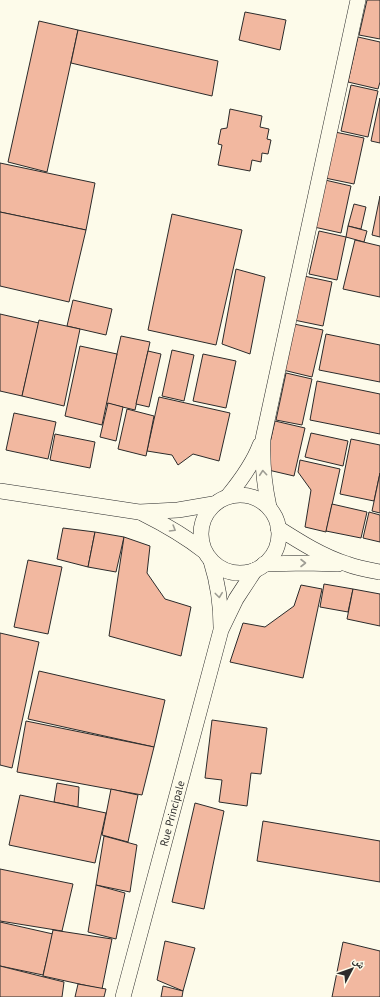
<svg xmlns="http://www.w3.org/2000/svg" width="380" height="997" viewBox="0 0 380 997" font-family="'PT Sans','Noto Naskh Arabic',sans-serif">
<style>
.building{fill:#f2b8a0;stroke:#2b2b2b}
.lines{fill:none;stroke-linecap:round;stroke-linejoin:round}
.street-casing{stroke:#2b2b2b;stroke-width:16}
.street{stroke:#fdfbea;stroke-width:15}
.oneway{stroke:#9e9d94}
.labels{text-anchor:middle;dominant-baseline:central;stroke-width:3;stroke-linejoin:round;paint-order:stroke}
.street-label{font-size:11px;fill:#2b2b2b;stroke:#fdfbea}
</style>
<rect width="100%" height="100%" fill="#fdfbea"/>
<g class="building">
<path d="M367,0H380V39L359,35Z"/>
<path d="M245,12L286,20L280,50L239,40Z"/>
<path d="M39,21L78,30L47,172L8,162Z"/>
<path d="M78,30L218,61L212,96L71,63Z"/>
<path d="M358,37L380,42V82L378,89L348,82Z"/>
<path d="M351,85L378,91L368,137L341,131Z"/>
<path d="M380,98V143L371,141Z"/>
<path d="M230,109L262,116L260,127L269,129L267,139L271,140L268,154L262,153L261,162L252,160L250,171L218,165L222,145L218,144L221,129L227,128Z"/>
<path d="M335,132L364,138L354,184L325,178Z"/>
<path d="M0,163L95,183L86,230L0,212Z"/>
<path d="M325,180L351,186L341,233L314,227Z"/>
<path d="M380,196V237L372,235Z"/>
<path d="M354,204L366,207L361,229L348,226Z"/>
<path d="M0,212L86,230L69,302L0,286Z"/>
<path d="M172,214L242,230L216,345L148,330Z"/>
<path d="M348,226L367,231L364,242L346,237Z"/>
<path d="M319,231L346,237L337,280L309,274Z"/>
<path d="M355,240L380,246V297L343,289Z"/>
<path d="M236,269L265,277L250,354L222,344Z"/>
<path d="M304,276L332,282L323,326L294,320Z"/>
<path d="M73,300L112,309L106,335L67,326Z"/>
<path d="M0,314L39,323L22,396L0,391Z"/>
<path d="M39,320L80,329L64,406L22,396Z"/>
<path d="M294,324L323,330L312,377L283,370Z"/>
<path d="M326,334L380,345V382L319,370Z"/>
<path d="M121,336L150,342L135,410L106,403Z"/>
<path d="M80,346L117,354L102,425L65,416Z"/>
<path d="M172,350L194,355L184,401L162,396Z"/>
<path d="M148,351L161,354L149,407L136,404Z"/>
<path d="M203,354L236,361L226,408L193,401Z"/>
<path d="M286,373L312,379L302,425L276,420Z"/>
<path d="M317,381L380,394V434L310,420Z"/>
<path d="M159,397L230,413L219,461L193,454L178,465L172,455L147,451Z"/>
<path d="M108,403L123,407L116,441L100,437Z"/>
<path d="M127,409L154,416L146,456L118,449Z"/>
<path d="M14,413L56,422L48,459L6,450Z"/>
<path d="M275,421L305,428L294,476L264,469Z"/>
<path d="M311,433L348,441L343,466L305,457Z"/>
<path d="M55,434L95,442L90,468L50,460Z"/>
<path d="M351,439L380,445V473L374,501L340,494Z"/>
<path d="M300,460L340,469L326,532L305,527L311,490L298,472Z"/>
<path d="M380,473V513L372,511Z"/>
<path d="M332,504L367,512L361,538L326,531Z"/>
<path d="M369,512L380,515V542L363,538Z"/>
<path d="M63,528L95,532L88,567L57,559Z"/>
<path d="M95,532L124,537L116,572L88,567Z"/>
<path d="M124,537L150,546L147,573L165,599L191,607L181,656L109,636Z"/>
<path d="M28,560L62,567L48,634L14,627Z"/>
<path d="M324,584L353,589L348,612L320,607Z"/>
<path d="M301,585L322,589L303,678L230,662L243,623L265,627L294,606Z"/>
<path d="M353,589L380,594V626L347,619Z"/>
<path d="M0,633L39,642L12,768L0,765Z"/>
<path d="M39,671L165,700L154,747L28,719Z"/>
<path d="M212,720L267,728L261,774L251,773L247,806L219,802L222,780L205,778Z"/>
<path d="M26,721L154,747L142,795L17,772Z"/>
<path d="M57,783L79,787L78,807L54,802Z"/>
<path d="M111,789L138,795L128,842L102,835Z"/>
<path d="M20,795L106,813L95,863L9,845Z"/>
<path d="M195,803L224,811L204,909L172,902Z"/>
<path d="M263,821L380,841V882L257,861Z"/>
<path d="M104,836L137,845L130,892L96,885Z"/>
<path d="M0,869L73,884L62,931L0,921Z"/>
<path d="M96,885L125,893L116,939L88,932Z"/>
<path d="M0,922L53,934L43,975L0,966Z"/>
<path d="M53,930L112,939L102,989L43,976Z"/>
<path d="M165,941L195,948L183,991L157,980Z"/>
<path d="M343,942L380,951V997H332Z"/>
<path d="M0,966L64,982L62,997H0Z"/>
<path d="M78,984L106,989L104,997H75Z"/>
<path d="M163,986L183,991L182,997H161Z"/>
</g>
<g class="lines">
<g class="street-casing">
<g id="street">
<path d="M0,491L139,512L178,510L213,504"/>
<circle cx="240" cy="534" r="39"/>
<path d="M228,496C241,480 253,464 260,445"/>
<path d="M269,507C264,484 262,462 263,439L358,0"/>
<path d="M142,513C164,524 185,536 204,551"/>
<path d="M278,528C300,542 322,556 347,564C357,568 369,570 380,572"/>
<path d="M211,561C218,583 221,604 221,627"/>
<path d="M264,564L306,563L338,564"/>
<path id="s1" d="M123,997L221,630L236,599L255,570"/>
</g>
</g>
<use href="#street" class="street"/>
</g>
<defs><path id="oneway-chevron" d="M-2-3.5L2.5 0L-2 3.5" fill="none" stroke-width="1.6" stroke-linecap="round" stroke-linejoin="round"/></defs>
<g class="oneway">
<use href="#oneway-chevron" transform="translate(263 473) rotate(-95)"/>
<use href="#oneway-chevron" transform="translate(173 529) rotate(31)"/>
<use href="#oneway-chevron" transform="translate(303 563)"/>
<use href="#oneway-chevron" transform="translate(219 595) rotate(83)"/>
</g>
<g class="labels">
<g class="street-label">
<text stroke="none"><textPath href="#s1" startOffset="190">Rue Principale</textPath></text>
</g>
</g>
<g transform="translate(352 969) rotate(49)" stroke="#fdfbea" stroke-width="3" paint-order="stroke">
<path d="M0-3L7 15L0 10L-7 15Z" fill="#2b2b2b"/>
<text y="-6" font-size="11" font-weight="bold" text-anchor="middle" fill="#2b2b2b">ش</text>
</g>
</svg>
